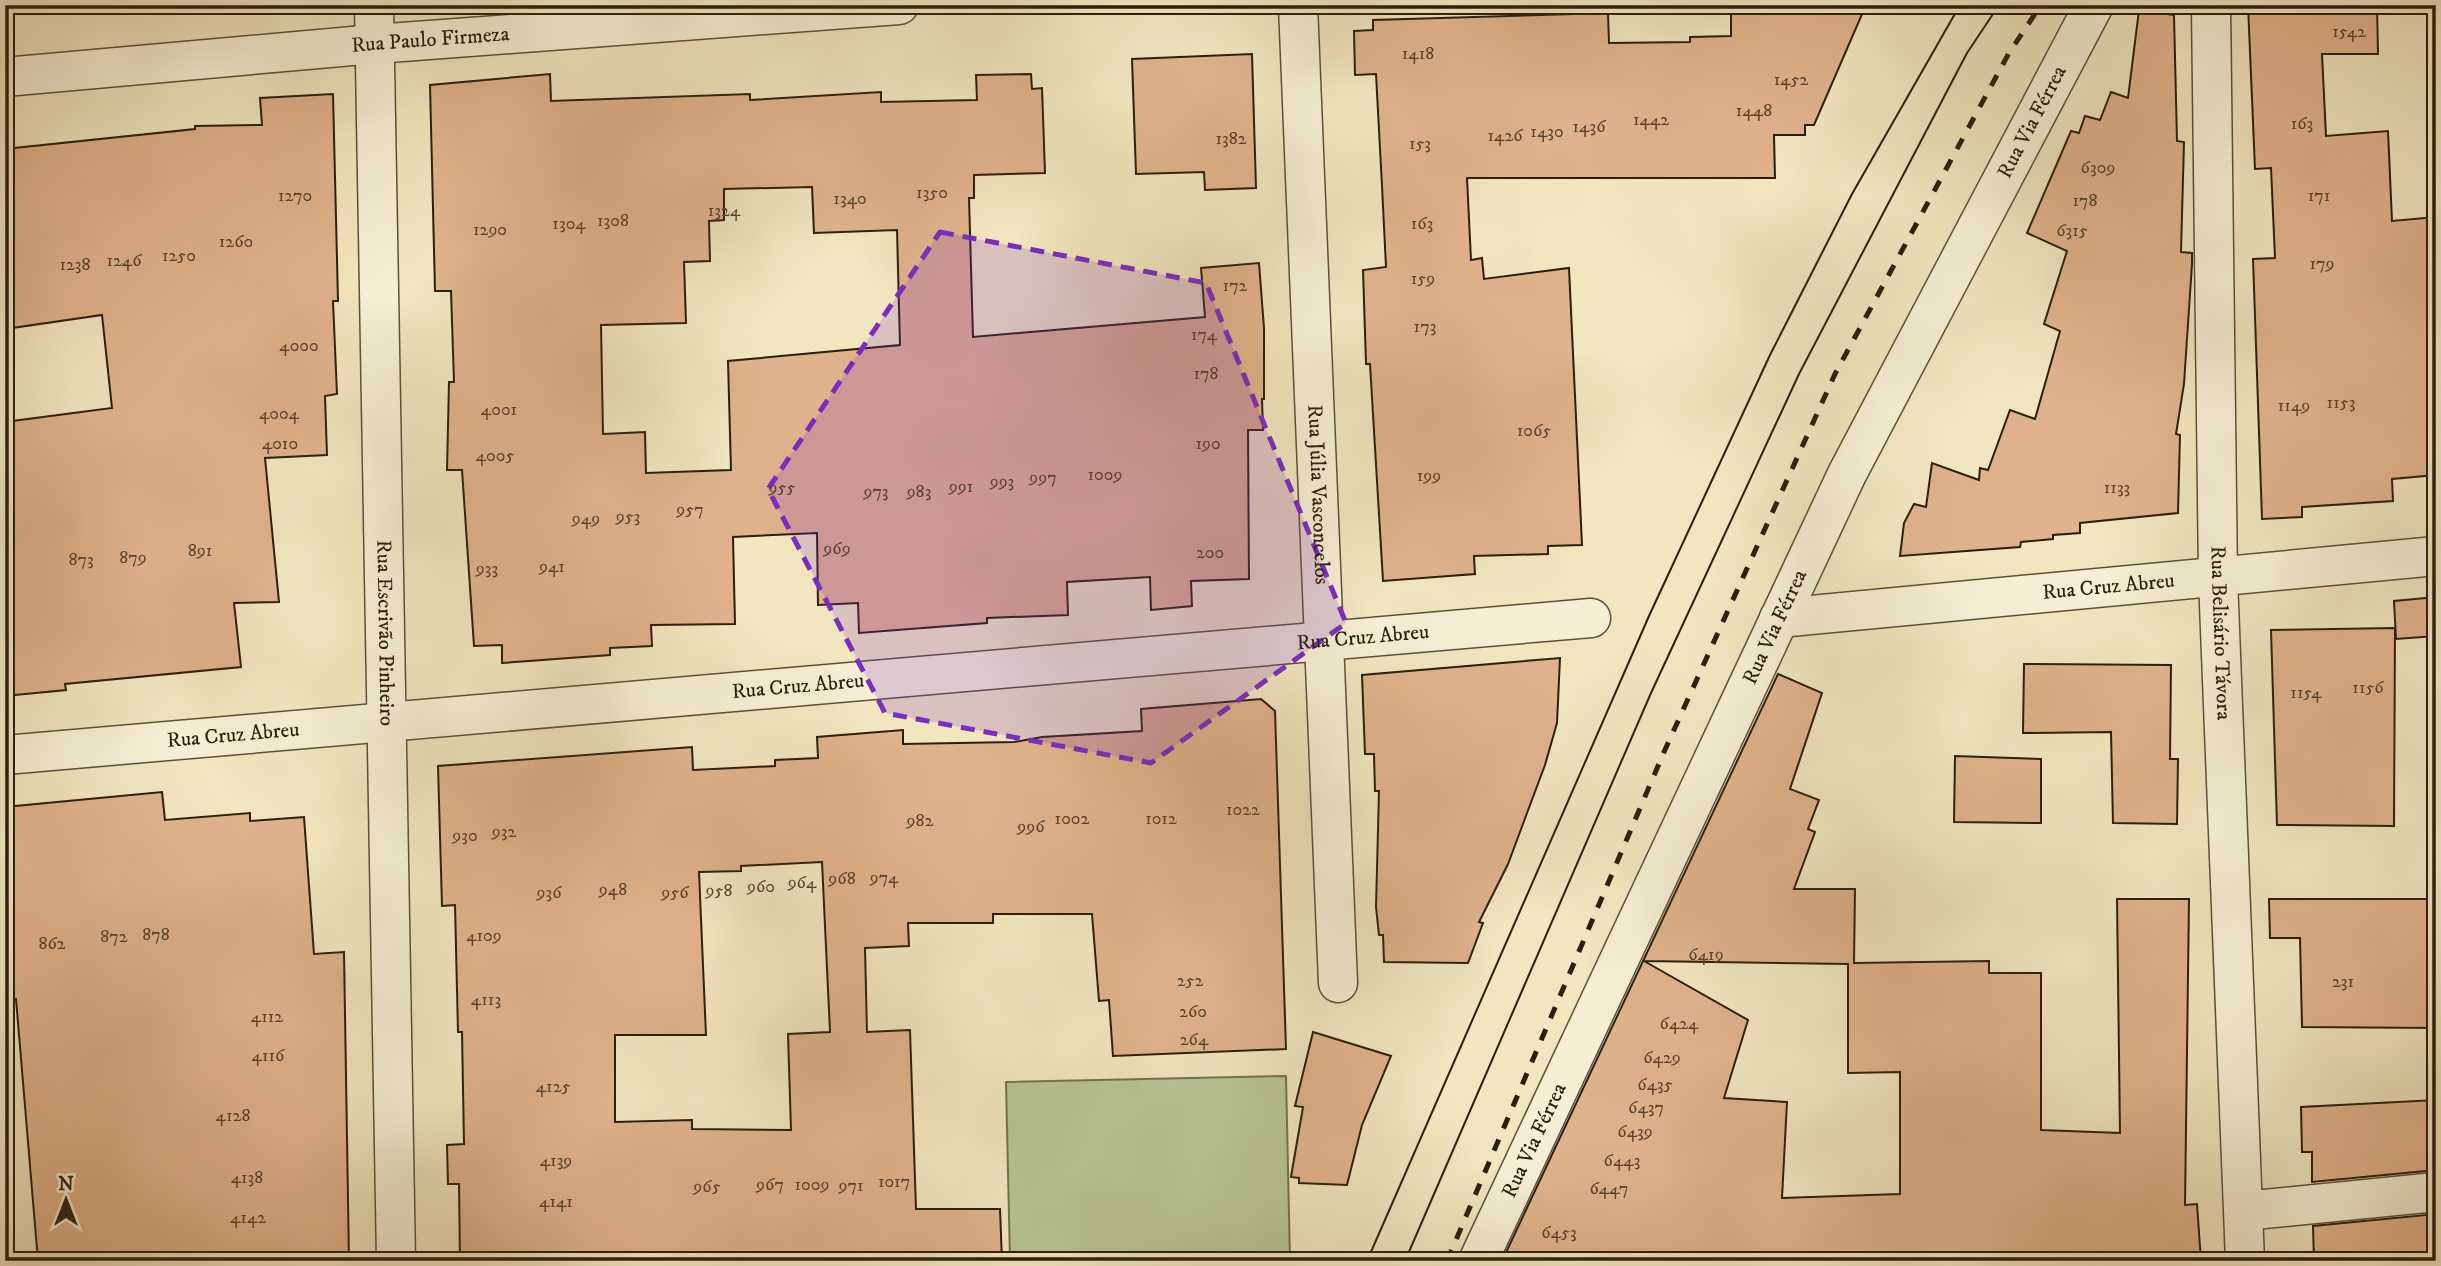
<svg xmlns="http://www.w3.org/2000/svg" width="2441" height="1266" viewBox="0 0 2441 1266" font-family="'IM FELL DW Pica',serif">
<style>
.green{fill:#b8c593;stroke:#727250;stroke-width:2}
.building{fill:#e0b28b;stroke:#2b1e0e;stroke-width:2;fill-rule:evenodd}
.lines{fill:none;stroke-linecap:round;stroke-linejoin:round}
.minor-casing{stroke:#5c503a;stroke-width:41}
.tertiary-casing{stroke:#5c503a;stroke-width:41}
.minor{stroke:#f6efd5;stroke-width:38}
.tertiary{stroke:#f6efd5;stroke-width:38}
.tram{stroke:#2b1e0e;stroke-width:2}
.rail{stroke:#2b1e0e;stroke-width:5;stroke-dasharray:12 12;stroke-linecap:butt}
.marked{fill:#7b2cbf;fill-opacity:0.2;stroke:#7b2cbf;stroke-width:5;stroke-dasharray:14 9;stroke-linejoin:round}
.labels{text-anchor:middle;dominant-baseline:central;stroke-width:5;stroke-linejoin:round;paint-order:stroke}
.number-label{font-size:18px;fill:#58432d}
.street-label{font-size:21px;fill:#2b1e0e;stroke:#f6efd5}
</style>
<rect width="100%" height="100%" fill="#f1e6be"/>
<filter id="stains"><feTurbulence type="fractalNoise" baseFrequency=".00286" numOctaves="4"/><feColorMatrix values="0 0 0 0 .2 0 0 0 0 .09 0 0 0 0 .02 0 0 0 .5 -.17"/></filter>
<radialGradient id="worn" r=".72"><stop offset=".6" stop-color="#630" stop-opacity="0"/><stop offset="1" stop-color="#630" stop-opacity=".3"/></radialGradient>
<path class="green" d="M1286,1076L1290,1261H1010L1006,1082Z"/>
<g class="building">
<path d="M1731,5H1866L1814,125H1805V135H1774L1775,178H1467L1471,260L1482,258L1484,279L1569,268L1582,545L1548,546V554L1474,556L1475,574L1383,581L1370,364H1366L1363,270L1386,267L1382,186L1376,74L1355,75L1354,31L1373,30V20L1608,13L1609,43L1690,42V37L1731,36Z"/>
<path d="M2248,5H2377L2378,54H2322L2326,136L2388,131L2392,221L2436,217V475L2392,479L2393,501L2302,507V517L2262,519L2253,259L2275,258L2271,168L2255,169Z"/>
<path d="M2139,10L2174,15L2177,141L2184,142L2181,252L2192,253V264L2184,384L2176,434L2180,435L2178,513L2080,523V533L2053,535V539L2021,542L2020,547L1900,556L1904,523L1914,504L1926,507L1932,463L1979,480L1980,468L1988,470L2010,410L2035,419L2060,331L2044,324L2067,251L2027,233L2071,131L2079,133L2085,116L2100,120L2111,92L2128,98Z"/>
<path d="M1252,54L1256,188L1205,190L1204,172L1136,174L1132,59Z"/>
<path d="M550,74L551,101L750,94V100L881,92V102L977,100L976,75L1031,74L1032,89L1042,88L1045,173L974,175V198H969L973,337L1205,317L1201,268L1259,263L1264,328V399H1262L1263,430H1248L1249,579L1191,581L1192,606L1151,610L1150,577L1067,582L1068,615L987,618V623L859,633L858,603L818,605L817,533L733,537L735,624L651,625L652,646L610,648V655L502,663V645L474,646L462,470H447L449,382H454L451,291H435L430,85ZM812,187L814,233L897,230L900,345L728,361L731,470L646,473L645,432L603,434L601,325L686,323L684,262L710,261L709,221L724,220V189Z"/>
<path d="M333,94L338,301H333L337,394L325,396L327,455L265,458L279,602L234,603L241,667L65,684L66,690L5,696V422L112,408L102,315L5,329V149L195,129V126L262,125L260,98Z"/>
<path d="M2436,597V636L2396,639L2394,601Z"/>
<path d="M2395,628L2394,826L2277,825L2271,630Z"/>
<path d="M1560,658L1557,723L1545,765L1508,864L1479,922L1483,923L1468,963L1384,962L1383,935H1379L1376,907L1379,791H1375L1374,754H1365L1362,675Z"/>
<path d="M2024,664L2171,665L2170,759H2178L2177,824L2113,823L2111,732L2023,733Z"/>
<path d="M1778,674L1822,693L1790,789L1819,800L1808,829L1815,832L1794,889H1855L1854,963L1989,961V973H2041V1130L2120,1133L2117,899H2189L2185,1205L2197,1204L2201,1261H1502ZM1644,961L1848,964V1073L1900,1072V1194L1782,1198L1787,1102L1724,1098L1748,1020Z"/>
<path d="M1261,699L1275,711L1286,1049L1113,1056L1109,1000L1099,1001L1092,914H993V923H908L909,946L865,948L867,1032L910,1030L916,1209H1000L1002,1261H460L459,1184H448L447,1145L464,1144L462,1032H458L455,905L442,906L438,766L692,747L693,770L775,766V760L818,758L817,737L903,730V744L1014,742L1042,737L1142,731L1141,709ZM822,862L830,1032L788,1034L791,1130L692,1129V1120L615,1122V1035H706L699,872L741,871V866Z"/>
<path d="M1955,756L2041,759V823L1954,822Z"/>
<path d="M162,792L165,820L250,813V821L304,817L314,954L344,952L349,1261H38L16,999L5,1000V807Z"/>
<path d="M2269,899H2436V1028L2302,1027L2300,938H2270Z"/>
<path d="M1313,1032L1391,1056L1362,1125L1347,1185L1299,1183V1178L1291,1177L1303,1107L1295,1106Z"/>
<path d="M2436,1100V1170L2312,1182V1152H2302L2301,1107Z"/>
<path d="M2436,1214V1261H2314L2313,1226Z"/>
</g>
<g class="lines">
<g class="minor-casing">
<g id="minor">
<path id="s1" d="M374,5L396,1261"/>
<path id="s2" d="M1298,5L1338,983"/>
<path id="s3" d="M2211,5L2218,579L2245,1261"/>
<path id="s4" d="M1779,618L2436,556"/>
<path id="s5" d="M5,755L1591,618"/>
<path d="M2244,1211L2436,1192"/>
<path id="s6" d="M1478,1261L1847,474L2094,5"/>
</g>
</g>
<g class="tertiary-casing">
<g id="tertiary">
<path id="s7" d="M5,77L375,44L899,5"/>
</g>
</g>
<use href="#minor" class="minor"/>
<use href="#tertiary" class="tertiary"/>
<g class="tram">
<path d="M1367,1261L1649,616L1770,355L1852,194L1960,5"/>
<path d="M1405,1261L1651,693L1799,374L1967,53L1999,5"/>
</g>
<path class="rail" d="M1447,1261L1664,752L1835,374L2009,53L2041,5"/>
</g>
<path class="marked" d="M940,232L1206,283L1346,623L1151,763L885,713L768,489Z"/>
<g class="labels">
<g class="number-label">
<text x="2349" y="32">1542</text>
<text x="1418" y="54">1418</text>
<text x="1791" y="80">1452</text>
<text x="1754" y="111">1448</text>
<text x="1651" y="120">1442</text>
<text x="2302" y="124">163</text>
<text x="1589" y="127">1436</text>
<text x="1547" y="132">1430</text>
<text x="1505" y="136">1426</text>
<text x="1231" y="139">1382</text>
<text x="1420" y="144">153</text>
<text x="2098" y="168">6309</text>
<text x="932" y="193">1350</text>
<text x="295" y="196">1270</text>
<text x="2319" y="196">171</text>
<text x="850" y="199">1340</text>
<text x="2085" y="201">178</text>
<text x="724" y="211">1324</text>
<text x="613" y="221">1308</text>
<text x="569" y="224">1304</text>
<text x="1422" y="224">163</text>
<text x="490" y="230">1290</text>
<text x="2072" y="231">6315</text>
<text x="236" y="242">1260</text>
<text x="179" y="256">1250</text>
<text x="124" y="261">1246</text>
<text x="2322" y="264">179</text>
<text x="75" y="265">1238</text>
<text x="1423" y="279">159</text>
<text x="1235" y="286">172</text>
<text x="1425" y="327">173</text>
<text x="1204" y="335">174</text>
<text x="299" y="346">4000</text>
<text x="1206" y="374">178</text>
<text x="2341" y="403">1153</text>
<text x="2294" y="406">1149</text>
<text x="499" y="410">4001</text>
<text x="279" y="414">4004</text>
<text x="1534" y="431">1065</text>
<text x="280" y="444">4010</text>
<text x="1208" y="444">190</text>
<text x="495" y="456">4005</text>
<text x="1105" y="475">1009</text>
<text x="1429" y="476">199</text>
<text x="1043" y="478">997</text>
<text x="1002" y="482">993</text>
<text x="961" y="487">991</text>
<text x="782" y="488">955</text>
<text x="2117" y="488">1133</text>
<text x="876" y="492">973</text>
<text x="919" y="492">983</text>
<text x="690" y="510">957</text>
<text x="628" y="517">953</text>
<text x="586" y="519">949</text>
<text x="837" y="549">969</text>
<text x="200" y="551">891</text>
<text x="1210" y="553">200</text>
<text x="133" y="558">879</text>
<text x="81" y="560">873</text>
<text x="552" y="567">941</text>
<text x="487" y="569">933</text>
<text x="2368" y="688">1156</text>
<text x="2306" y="693">1154</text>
<text x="1243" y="810">1022</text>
<text x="1072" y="819">1002</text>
<text x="1161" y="819">1012</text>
<text x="920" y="821">982</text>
<text x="1031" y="827">996</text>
<text x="504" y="832">932</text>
<text x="465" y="836">930</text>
<text x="884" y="878">974</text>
<text x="842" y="879">968</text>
<text x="802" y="883">964</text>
<text x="761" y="887">960</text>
<text x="613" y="890">948</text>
<text x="719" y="891">958</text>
<text x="549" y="893">936</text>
<text x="675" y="893">956</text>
<text x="156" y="935">878</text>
<text x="484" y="936">4109</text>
<text x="114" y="937">872</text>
<text x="52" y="944">862</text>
<text x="1706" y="955">6419</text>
<text x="1190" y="981">252</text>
<text x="2343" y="982">231</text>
<text x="486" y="1000">4113</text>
<text x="1193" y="1012">260</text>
<text x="267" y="1017">4112</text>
<text x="1679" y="1024">6424</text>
<text x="1194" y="1040">264</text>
<text x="268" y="1056">4116</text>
<text x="1662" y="1058">6429</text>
<text x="1655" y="1085">6435</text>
<text x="553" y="1087">4125</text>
<text x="1646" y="1108">6437</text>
<text x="233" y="1116">4128</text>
<text x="1635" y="1132">6439</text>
<text x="556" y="1161">4139</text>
<text x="1622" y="1161">6443</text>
<text x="247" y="1178">4138</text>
<text x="894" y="1182">1017</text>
<text x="770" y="1185">967</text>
<text x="812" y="1185">1009</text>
<text x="851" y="1186">971</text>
<text x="707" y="1187">965</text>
<text x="1609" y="1189">6447</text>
<text x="556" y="1202">4141</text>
<text x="248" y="1218">4142</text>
<text x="1559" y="1233">6453</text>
</g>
<g class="street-label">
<text stroke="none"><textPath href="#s7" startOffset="427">Rua Paulo Firmeza</textPath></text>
<text stroke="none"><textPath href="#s6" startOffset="1267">Rua Via Férrea</textPath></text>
<text stroke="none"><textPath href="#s2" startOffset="490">Rua Júlia Vasconcelos</textPath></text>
<text stroke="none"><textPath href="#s4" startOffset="331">Rua Cruz Abreu</textPath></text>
<text stroke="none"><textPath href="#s6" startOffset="700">Rua Via Férrea</textPath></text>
<text stroke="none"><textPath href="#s1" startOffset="628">Rua Escrivão Pinheiro</textPath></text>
<text stroke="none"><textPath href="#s3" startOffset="628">Rua Belisário Távora</textPath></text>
<text stroke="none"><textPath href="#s5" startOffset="1363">Rua Cruz Abreu</textPath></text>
<text stroke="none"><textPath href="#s5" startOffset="796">Rua Cruz Abreu</textPath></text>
<text stroke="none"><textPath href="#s5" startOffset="229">Rua Cruz Abreu</textPath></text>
<text stroke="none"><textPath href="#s6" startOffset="133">Rua Via Férrea</textPath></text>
</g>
</g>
<rect width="2441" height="1266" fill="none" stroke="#f1e6be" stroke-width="28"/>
<rect x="7" y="7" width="2427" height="1252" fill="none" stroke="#2b1e0e" stroke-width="3.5"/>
<rect x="14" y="14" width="2413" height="1238" fill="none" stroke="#2b1e0e" stroke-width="2"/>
<g transform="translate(66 1200)" stroke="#f6efd5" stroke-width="5" paint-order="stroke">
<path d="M0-5L12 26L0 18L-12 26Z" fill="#2b1e0e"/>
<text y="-10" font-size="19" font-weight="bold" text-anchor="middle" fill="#2b1e0e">N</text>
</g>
<rect width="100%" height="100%" filter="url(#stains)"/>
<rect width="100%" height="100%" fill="url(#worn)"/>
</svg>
